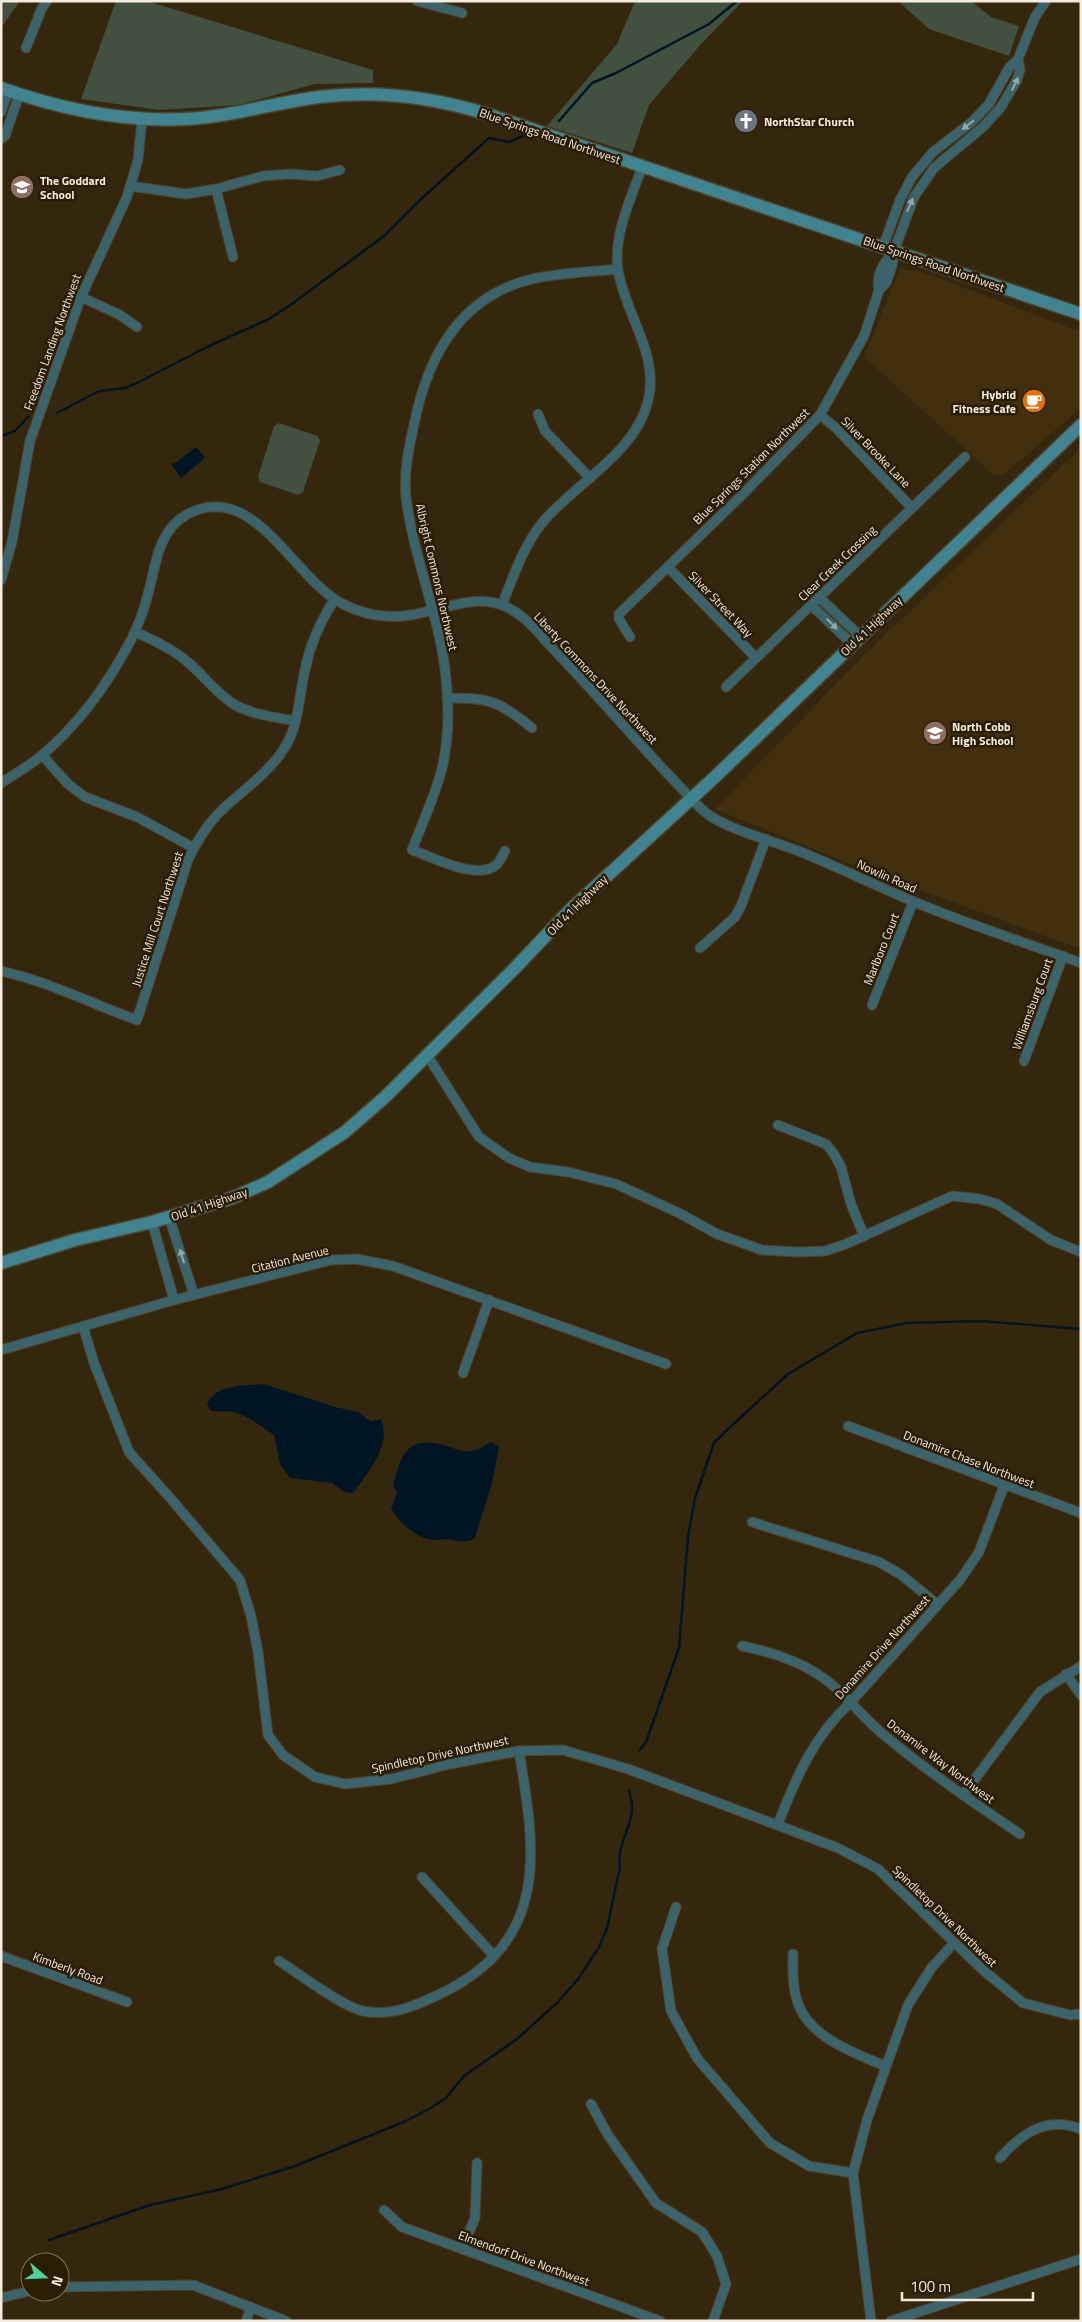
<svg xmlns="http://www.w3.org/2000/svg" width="1082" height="2322" viewBox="0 0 1082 2322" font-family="'Titillium Web',sans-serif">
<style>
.built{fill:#412f0e}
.green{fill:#41503f}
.water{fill:#001524}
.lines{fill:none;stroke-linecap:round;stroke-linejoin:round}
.stream{stroke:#001524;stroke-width:2.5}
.street-casing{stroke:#50432a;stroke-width:11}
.secondary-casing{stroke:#50432a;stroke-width:15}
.street{stroke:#3b636c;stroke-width:9}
.secondary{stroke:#408492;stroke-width:12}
.oneway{fill:#98a8a4}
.labels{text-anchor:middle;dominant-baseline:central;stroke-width:5;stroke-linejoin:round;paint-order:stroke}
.poi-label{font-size:12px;font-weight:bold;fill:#f5ecdd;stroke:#2b1d04;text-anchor:start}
.street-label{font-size:12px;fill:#f5ecdd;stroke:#2b1d04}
</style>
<rect width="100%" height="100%" fill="#35270d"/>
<g class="built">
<path d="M900,269L922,272L1081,332V408L1003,475H994L864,357Z"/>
<path d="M1081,448V949L860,868L715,809L862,657Z"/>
</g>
<g class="green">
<path d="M1,1H20L1,28Z"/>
<path d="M116,1H147L373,70V83L315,84L238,105L159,110L81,99Z"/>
<path d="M635,1H743L701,44L649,105L632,153L547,126L617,44Z"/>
<path d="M898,1H971L991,17L1019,26L1009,56L929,29Z"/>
<path d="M279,423L318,436L320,441L303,492L298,495L260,482L258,477L274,426Z"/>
</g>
<g class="water">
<path d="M196,447L205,458L181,478L171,464L175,463Z"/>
<path d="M264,1384L335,1407L358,1412L371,1421L381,1419C392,1445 367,1474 353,1493L345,1492L332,1483L290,1478L280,1464L274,1435C262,1427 248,1416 234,1412C226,1410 218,1413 210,1410L207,1405C215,1384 244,1386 264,1384Z"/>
<path d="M491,1442L499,1447L492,1483L475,1538C465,1545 456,1540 445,1539C441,1539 437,1541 433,1540C416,1538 398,1522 391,1508L397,1493L393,1486C401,1455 407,1435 444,1445C453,1448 460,1452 470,1451C478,1451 484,1445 491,1442Z"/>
</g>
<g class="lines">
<g class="stream">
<path d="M559,121L592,83L616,73L709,24L737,1"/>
<path d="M57,413L99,391L125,388L137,383L207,347L267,320L289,306L384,236L421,199L489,138L509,142L523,136"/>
<path d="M1,436L15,431L28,417"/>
<path d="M640,1750L646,1742L679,1648L688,1537L695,1498L714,1443L727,1430L788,1374L857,1333L907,1323L982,1321L1081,1329"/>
<path d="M49,2240L150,2205L222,2189L295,2166L406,2121L429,2109L446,2098L464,2076L517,2039L558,2002L578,1979L599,1947L607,1928L620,1867C616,1847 631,1829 632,1810C633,1803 630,1796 629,1790"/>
</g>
<g class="street-casing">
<g id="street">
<path d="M417,1L462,13"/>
<path d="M26,48L42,8L47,1"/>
<path d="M1,112L8,91"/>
<path d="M1,139L5,136L19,95"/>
<path d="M130,186L186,194L216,189L263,176L290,174L317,176L340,170"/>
<path d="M216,189L233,257"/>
<path d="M883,247L900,200L912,177L933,152L973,121L989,104L1009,68L1018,59L1035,17L1046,1"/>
<path d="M879,290C875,275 884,263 894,251"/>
<path d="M81,297L120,315L137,327"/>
<path d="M538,414L545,431L590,478"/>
<path d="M820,415L836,428L912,508"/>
<path d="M668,567L756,658"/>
<path d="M1,580L12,542L30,441L81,297L127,197L138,160L142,119"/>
<path d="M819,597L860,636"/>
<path d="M502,605C513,577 523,547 542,523C574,484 636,453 648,401C660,355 625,314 618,270C613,235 631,199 642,167"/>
<path d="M811,605L852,644"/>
<path d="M135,632C154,640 173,649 189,663C205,677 217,694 235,705C253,715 275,717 295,721"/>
<path d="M630,637L619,619V614L743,494L820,415L864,336L879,290L886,283L892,266L894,251L914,197L934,168L984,126L1001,107L1017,80L1020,70L1018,59"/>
<path d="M726,687L965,457"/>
<path d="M447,698C489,698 498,700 532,728"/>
<path d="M42,755L68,784L85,797L137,817L194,848"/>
<path d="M1,783C15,774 29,766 41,756C78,725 109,682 131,640C138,626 144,610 148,594C156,566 157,532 186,515C253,477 293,579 343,604C364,615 387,619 411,615C443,610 481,590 512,610C530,620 543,639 557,653C595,692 629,733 666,772C679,785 691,800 705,812C723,828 776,842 801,852C838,867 874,885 910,900C966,924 1024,942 1081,963"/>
<path d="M505,851C503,855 500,861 497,864C479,882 433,857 412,850C422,824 434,798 441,772C449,743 449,708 446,678C440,616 413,558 406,497C403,468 411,439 417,411C432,349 465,295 532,279C559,273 590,272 618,269"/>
<path d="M700,948L735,917L741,906L766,839"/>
<path d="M1,971C47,981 92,1004 137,1020L188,860C197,841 208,823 223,809C243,790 270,772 285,747C299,725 299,695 305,670C310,644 320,622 334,600"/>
<path d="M872,1005L913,902"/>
<path d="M427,1055L479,1137L509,1158L530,1167L568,1172L616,1184L679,1213L717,1234L762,1250L798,1252L825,1251L846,1244L952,1196L980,1199L997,1204L1051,1240L1081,1252"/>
<path d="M1024,1061L1063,956"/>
<path d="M778,1125L826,1144L834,1154L841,1167L851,1204L864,1236"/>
<path d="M169,1217L194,1295"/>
<path d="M152,1222L174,1300"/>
<path d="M83,1326L94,1363L129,1452L172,1500L240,1580L251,1616L258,1652L268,1735L283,1755L315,1777L345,1784L391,1779L450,1764L519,1751L563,1750L628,1769L838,1848L878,1869L983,1970L1023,2003L1070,2015L1081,2014"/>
<path d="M1,1350L174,1300L331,1260L356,1259L393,1266L666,1364"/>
<path d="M463,1373L489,1300"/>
<path d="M848,1426L1081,1513"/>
<path d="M752,1522L879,1562L900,1574L937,1604"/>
<path d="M742,1646C777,1653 812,1665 838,1690C854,1705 868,1722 884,1735C927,1771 974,1803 1020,1834"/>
<path d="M1066,1674L1081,1695"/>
<path d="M963,1795L1040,1692L1081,1666"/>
<path d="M778,1824C796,1778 813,1737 850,1703L960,1580L979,1552L1004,1486"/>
<path d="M422,1877L494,1956"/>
<path d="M676,1907L662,1949L671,2011L697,2058L770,2143L809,2166L853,2173"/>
<path d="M793,1954C793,1968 792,1983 796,1997C805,2036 852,2052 885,2066"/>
<path d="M1,1956L127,2002"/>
<path d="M279,1961C298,1973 343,2007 363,2011C392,2017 417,2005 442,1993C550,1940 536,1852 519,1751"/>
<path d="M591,2104L608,2135L656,2203L702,2232L717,2256L726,2284L713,2321"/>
<path d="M1000,2158C1022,2133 1046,2116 1081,2129"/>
<path d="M384,2210L402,2227L660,2321"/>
<path d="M462,2249L475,2218L477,2163"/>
<path d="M60,2287L193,2285L286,2321"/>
<path d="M1,2298L30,2291"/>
<path d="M246,2321L251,2307"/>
<path d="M871,2321L853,2173L867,2120L908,2005L932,1967L954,1943"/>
<path d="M891,2321L1081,2259"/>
</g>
</g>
<g class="secondary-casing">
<g id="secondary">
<path d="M1,88C60,109 121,122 184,119C230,117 273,103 319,97C374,90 431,97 484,113L1081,314"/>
<path d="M1,1263L75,1240L152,1222L232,1198L268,1182L345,1132L385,1097L515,968L571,909L716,776L1081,425"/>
</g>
</g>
<use href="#street" class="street"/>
<use href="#secondary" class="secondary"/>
</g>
<defs><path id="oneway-solid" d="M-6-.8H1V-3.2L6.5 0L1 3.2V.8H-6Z" transform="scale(1.25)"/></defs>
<g class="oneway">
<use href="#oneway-solid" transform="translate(1015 84) rotate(-65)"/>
<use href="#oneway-solid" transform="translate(968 125) rotate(142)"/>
<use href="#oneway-solid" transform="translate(910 205) rotate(-67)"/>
<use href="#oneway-solid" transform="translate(832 624) rotate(44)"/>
<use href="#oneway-solid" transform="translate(182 1256) rotate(-107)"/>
</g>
<defs>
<g id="church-disc" transform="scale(1.25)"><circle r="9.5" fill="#6b7280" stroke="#2b1d04"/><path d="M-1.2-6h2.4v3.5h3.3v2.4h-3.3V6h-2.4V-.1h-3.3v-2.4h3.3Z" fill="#fff"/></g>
<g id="school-disc" transform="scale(1.25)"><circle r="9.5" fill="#8d6e63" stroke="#2b1d04"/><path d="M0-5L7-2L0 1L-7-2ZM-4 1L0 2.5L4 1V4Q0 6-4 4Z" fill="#fff"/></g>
<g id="cafe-disc" transform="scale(1.25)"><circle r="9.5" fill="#e8710a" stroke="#2b1d04"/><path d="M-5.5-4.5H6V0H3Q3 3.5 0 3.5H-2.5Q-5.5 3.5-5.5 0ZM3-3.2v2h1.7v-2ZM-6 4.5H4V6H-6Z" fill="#fff"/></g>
</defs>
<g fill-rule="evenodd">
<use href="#church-disc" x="746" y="121"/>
<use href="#school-disc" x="22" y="187"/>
<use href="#cafe-disc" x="1034" y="401"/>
<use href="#school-disc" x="935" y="733"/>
</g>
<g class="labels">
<g class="poi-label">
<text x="764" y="121">NorthStar Church</text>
<text x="40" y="180">The Goddard<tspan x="40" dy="14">School</tspan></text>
<text x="1016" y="394" text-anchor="end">Hybrid<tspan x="1016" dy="14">Fitness Cafe</tspan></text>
<text x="952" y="726">North Cobb<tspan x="952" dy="14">High School</tspan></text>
</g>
<g class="street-label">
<text transform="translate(550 136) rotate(19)">Blue Springs Road Northwest</text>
<text transform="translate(934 264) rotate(19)">Blue Springs Road Northwest</text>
<text transform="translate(52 342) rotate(-70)">Freedom Landing Northwest</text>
<text transform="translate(876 452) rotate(46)">Silver Brooke Lane</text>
<text transform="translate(751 466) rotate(-45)">Blue Springs Station Northwest</text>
<text transform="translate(837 563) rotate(-44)">Clear Creek Crossing</text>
<text transform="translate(437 577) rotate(77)">Albright Commons Northwest</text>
<text transform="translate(721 604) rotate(46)">Silver Street Way</text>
<text transform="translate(871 626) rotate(-44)">Old 41 Highway</text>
<text transform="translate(596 678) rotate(47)">Liberty Commons Drive Northwest</text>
<text transform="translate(887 876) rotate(24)">Nowlin Road</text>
<text transform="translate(577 905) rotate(-45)">Old 41 Highway</text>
<text transform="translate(157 919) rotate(-72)">Justice Mill Court Northwest</text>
<text transform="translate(881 949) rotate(-68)">Marlboro Court</text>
<text transform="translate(1032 1004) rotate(-70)">Williamsburg Court</text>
<text transform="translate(209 1204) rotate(-19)">Old 41 Highway</text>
<text transform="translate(290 1259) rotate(-14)">Citation Avenue</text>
<text transform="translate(969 1459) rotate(21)">Donamire Chase Northwest</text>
<text transform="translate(882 1647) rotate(-48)">Donamire Drive Northwest</text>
<text transform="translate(440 1754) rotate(-12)">Spindletop Drive Northwest</text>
<text transform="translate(941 1761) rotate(37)">Donamire Way Northwest</text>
<text transform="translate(945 1916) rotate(44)">Spindletop Drive Northwest</text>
<text transform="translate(68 1968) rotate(20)">Kimberly Road</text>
<text transform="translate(524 2258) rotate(20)">Elmendorf Drive Northwest</text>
</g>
</g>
<rect width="1082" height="2322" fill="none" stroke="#f5ecdd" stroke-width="5"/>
<g transform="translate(45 2277) rotate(109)"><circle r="24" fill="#2b1d04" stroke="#7c705b"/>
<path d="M0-4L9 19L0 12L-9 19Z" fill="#4ad49c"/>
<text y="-8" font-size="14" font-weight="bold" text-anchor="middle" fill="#f5ecdd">N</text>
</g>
<path d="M902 2292v8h131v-8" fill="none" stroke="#f5ecdd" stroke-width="2.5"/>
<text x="910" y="2292" font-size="15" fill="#f5ecdd" stroke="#2b1d04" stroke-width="4" paint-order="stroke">100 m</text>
</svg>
